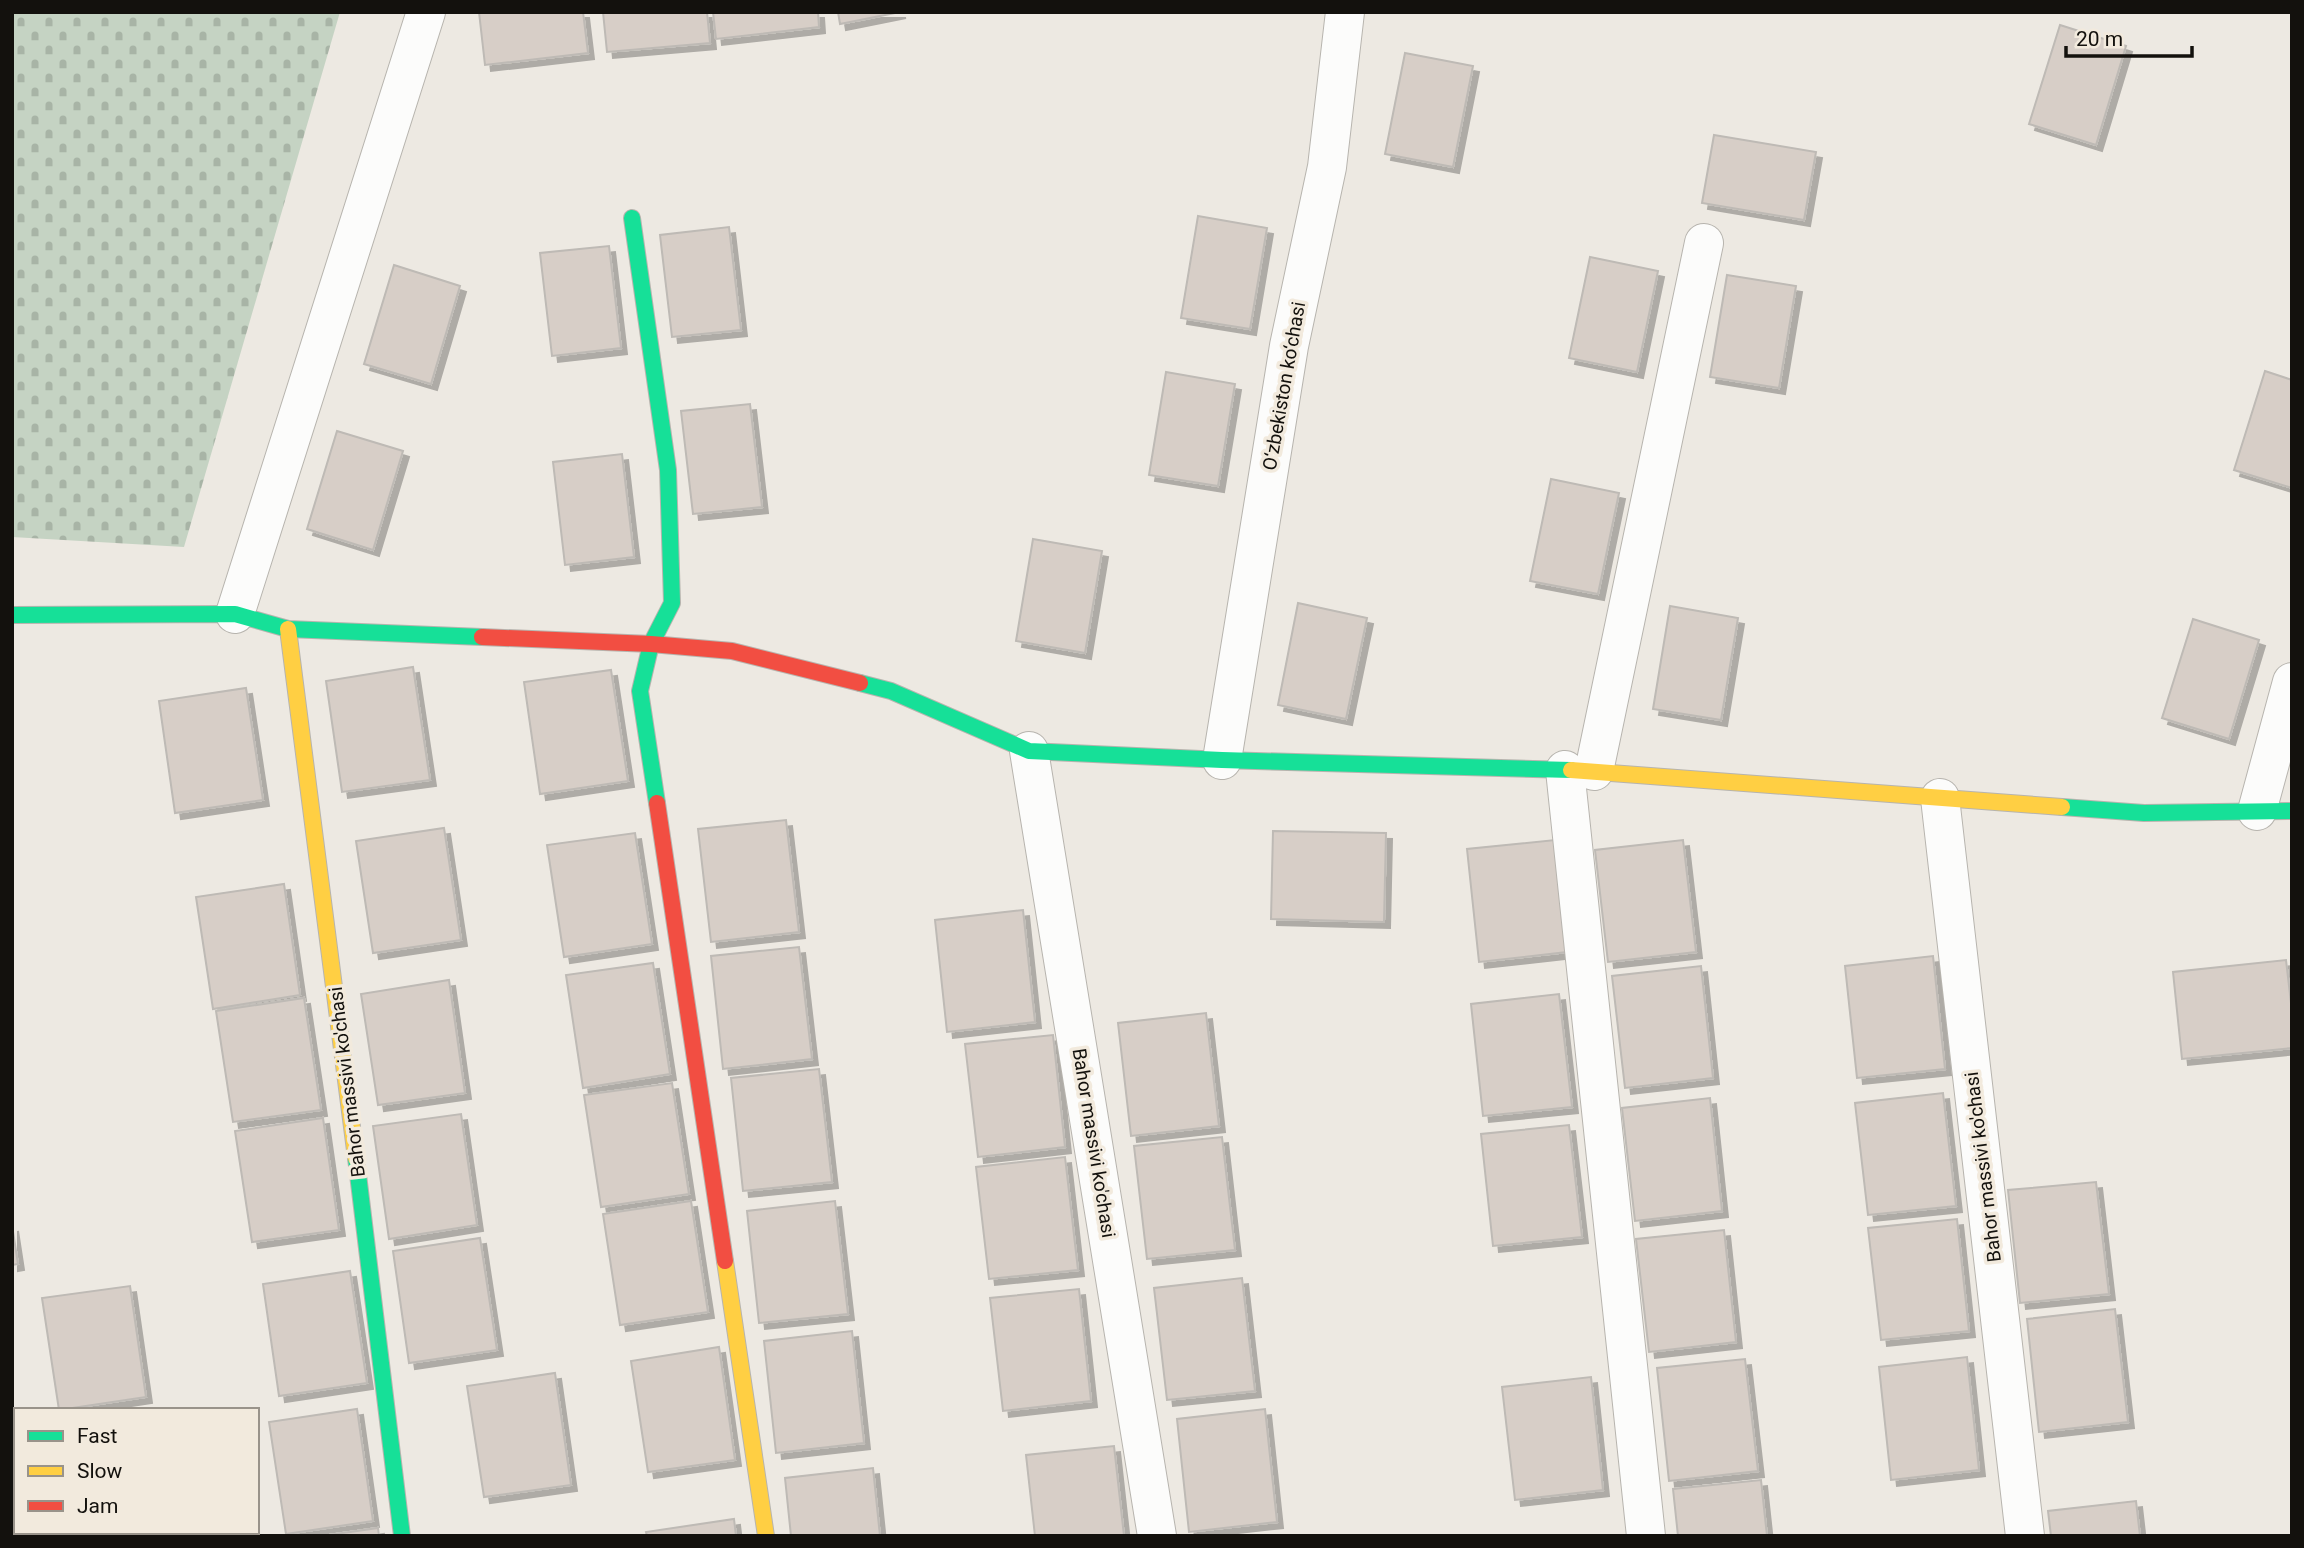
<svg xmlns="http://www.w3.org/2000/svg" width="2304" height="1548" viewBox="0 0 2304 1548" font-family="Roboto,sans-serif">
<style>
.cemetery{fill:url(#cemetery-stones)}
.building{fill:#d7cec7;stroke:#bebab5;stroke-width:2;filter:url(#shadow)}
.lines{fill:none;stroke-linecap:round;stroke-linejoin:round}
.street-casing{stroke:#b7b4ae;stroke-width:40}
.fast-casing{stroke:#b7b4ae;stroke-width:18}
.slow-casing{stroke:#b7b4ae;stroke-width:18}
.jam-casing{stroke:#b7b4ae;stroke-width:18}
.street{stroke:#fcfcfb;stroke-width:38}
.fast{stroke:#16e098;stroke-width:16}
.slow{stroke:#ffcf43;stroke-width:16}
.jam{stroke:#f24e42;stroke-width:16}
.labels{text-anchor:middle;dominant-baseline:central;stroke-width:7;stroke-linejoin:round;paint-order:stroke}
.street-label{font-size:19px;fill:#13110d;stroke:#f2eadd}
</style>
<defs>
<pattern id="cemetery-stones" width="16" height="16" patternUnits="userSpaceOnUse" patternTransform="scale(1.75)"><rect width="16" height="16" fill="#c5d3c3"/><path d="M2 7V4a2 2 0 0 1 4 0v3zM10 15v-3a2 2 0 0 1 4 0v3z" fill="#a8b4a6"/></pattern>
<filter id="shadow"><feDropShadow dx="6" dy="6" stdDeviation="0" flood-color="#0004"/></filter>
</defs>
<rect width="100%" height="100%" fill="#ede9e2"/>
<path class="cemetery" d="M12,12H340L184,547L12,537Z"/>
<g class="building">
<path d="M479,12H583L588,53L485,65Z"/>
<path d="M603,12H707L710,43L607,52Z"/>
<path d="M713,12H818L819,27L716,39Z"/>
<path d="M838,12H900L840,24Z"/>
<path d="M2060,25L2126,46L2096,145L2029,124Z"/>
<path d="M1405,53L1473,66L1453,167L1385,154Z"/>
<path d="M1714,135L1816,152L1804,220L1702,203Z"/>
<path d="M1198,216L1267,228L1250,329L1181,318Z"/>
<path d="M729,227L741,330L672,337L660,235Z"/>
<path d="M609,246L621,348L552,356L540,253Z"/>
<path d="M1590,257L1658,271L1637,372L1569,358Z"/>
<path d="M394,265L460,286L431,384L364,364Z"/>
<path d="M1727,275L1796,286L1779,388L1710,377Z"/>
<path d="M2265,371L2292,380V488L2234,470Z"/>
<path d="M1166,372L1235,384L1218,486L1149,475Z"/>
<path d="M750,404L762,507L693,514L681,411Z"/>
<path d="M337,431L403,451L373,550L307,529Z"/>
<path d="M622,454L634,557L565,565L553,462Z"/>
<path d="M1551,479L1619,493L1598,594L1530,581Z"/>
<path d="M1033,539L1102,551L1085,653L1016,641Z"/>
<path d="M1298,603L1367,618L1346,719L1278,705Z"/>
<path d="M1670,606L1738,618L1721,720L1653,709Z"/>
<path d="M2193,619L2259,640L2229,739L2162,718Z"/>
<path d="M413,667L430,780L342,792L326,681Z"/>
<path d="M611,670L628,781L540,794L524,682Z"/>
<path d="M246,688L263,800L175,813L159,701Z"/>
<path d="M786,820L799,932L711,942L698,829Z"/>
<path d="M444,828L461,940L373,953L356,841Z"/>
<path d="M1273,831L1386,833L1384,922L1271,919Z"/>
<path d="M635,833L652,944L564,957L547,845Z"/>
<path d="M1555,840L1567,952L1479,962L1467,849Z"/>
<path d="M1683,840L1696,952L1608,962L1595,850Z"/>
<path d="M284,884L300,995L213,1009L196,897Z"/>
<path d="M1023,910L1035,1022L947,1032L935,920Z"/>
<path d="M799,947L812,1059L723,1069L711,956Z"/>
<path d="M1933,956L1945,1069L1857,1078L1845,966Z"/>
<path d="M2286,960L2292,1012V1048L2182,1059L2173,972Z"/>
<path d="M653,963L670,1074L583,1088L566,975Z"/>
<path d="M1701,966L1713,1078L1625,1088L1612,976Z"/>
<path d="M449,980L465,1093L378,1105L361,994Z"/>
<path d="M1559,994L1572,1107L1483,1116L1471,1004Z"/>
<path d="M304,998L321,1110L233,1122L216,1011Z"/>
<path d="M1206,1013L1219,1126L1131,1136L1118,1023Z"/>
<path d="M1053,1035L1065,1147L978,1157L965,1044Z"/>
<path d="M819,1069L832,1182L743,1191L731,1078Z"/>
<path d="M672,1083L689,1194L601,1207L584,1095Z"/>
<path d="M1943,1093L1956,1206L1868,1215L1855,1103Z"/>
<path d="M1710,1098L1722,1211L1635,1221L1622,1108Z"/>
<path d="M461,1114L477,1225L389,1239L373,1126Z"/>
<path d="M323,1118L339,1230L252,1242L235,1131Z"/>
<path d="M1569,1125L1582,1237L1493,1246L1481,1134Z"/>
<path d="M1222,1137L1235,1250L1147,1259L1134,1146Z"/>
<path d="M1065,1157L1078,1270L989,1279L976,1167Z"/>
<path d="M2096,1182L2109,1294L2020,1303L2008,1190Z"/>
<path d="M691,1201L708,1312L620,1325L603,1214Z"/>
<path d="M835,1201L848,1314L759,1323L747,1211Z"/>
<path d="M1957,1219L1969,1331L1881,1340L1868,1228Z"/>
<path d="M12,1225L18,1264L12,1265Z"/>
<path d="M1724,1230L1736,1342L1649,1352L1636,1239Z"/>
<path d="M480,1238L497,1350L409,1363L393,1251Z"/>
<path d="M350,1271L367,1383L279,1396L263,1284Z"/>
<path d="M1242,1278L1255,1391L1167,1400L1154,1288Z"/>
<path d="M130,1286L146,1397L59,1410L42,1298Z"/>
<path d="M1079,1289L1091,1401L1003,1411L990,1298Z"/>
<path d="M2115,1309L2128,1422L2039,1432L2027,1319Z"/>
<path d="M852,1331L864,1443L776,1453L764,1341Z"/>
<path d="M719,1347L735,1460L648,1472L631,1361Z"/>
<path d="M1967,1357L1979,1470L1891,1480L1879,1367Z"/>
<path d="M1745,1359L1758,1471L1669,1481L1657,1368Z"/>
<path d="M555,1373L571,1485L484,1497L467,1386Z"/>
<path d="M1591,1377L1603,1490L1515,1500L1502,1387Z"/>
<path d="M357,1409L373,1521L286,1534L269,1422Z"/>
<path d="M1265,1409L1277,1522L1189,1532L1177,1419Z"/>
<path d="M1114,1446L1124,1536H1035L1026,1455Z"/>
<path d="M873,1468L880,1536H791L785,1478Z"/>
<path d="M1761,1480L1767,1536H1678L1673,1489Z"/>
<path d="M2136,1501L2140,1536H2051L2048,1511Z"/>
<path d="M734,1519L736,1536H647L646,1532Z"/>
<path d="M378,1528L379,1536H322Z"/>
</g>
<g class="lines">
<g class="street-casing">
<g id="street">
<path d="M235,614L426,12"/>
<path d="M1029,751L1157,1536"/>
<path d="M1222,760L1289,346L1327,167L1345,12"/>
<path d="M1565,770L1646,1536"/>
<path d="M1594,771L1704,243"/>
<path d="M1940,798L2025,1536"/>
<path d="M2257,811L2292,682"/>
<path d="M12,1446L16,1468"/>
<path d="M26,1532L27,1536"/>
</g>
</g>
<g class="fast-casing">
<g id="fast">
<path d="M632,218L668,470L672,603L651,644L640,691L657,803"/>
<path d="M12,615L235,614L288,629L482,637"/>
<path d="M860,683L891,691L1029,751L1222,760L1571,770"/>
<path d="M2062,807L2144,813L2292,811"/>
<path d="M356,1158L402,1536"/>
</g>
</g>
<g class="slow-casing">
<g id="slow">
<path d="M288,629L356,1158"/>
<path d="M1571,770L2062,807"/>
<path d="M725,1261L766,1536"/>
</g>
</g>
<g class="jam-casing">
<g id="jam">
<path d="M482,637L651,644L732,651L860,683"/>
<path d="M657,803L725,1261"/>
</g>
</g>
<use href="#street" class="street"/>
<use href="#fast" class="fast"/>
<use href="#slow" class="slow"/>
<use href="#jam" class="jam"/>
</g>
<g class="labels">
<g class="street-label">
<text transform="translate(1284 386) rotate(-80)">O‘zbekiston ko‘chasi</text>
<text transform="translate(347 1082) rotate(-97)">Bahor massivi ko'chasi</text>
<text transform="translate(1094 1143) rotate(81)">Bahor massivi ko'chasi</text>
<text transform="translate(1983 1167) rotate(-97)">Bahor massivi ko'chasi</text>
</g>
</g>
<rect width="2304" height="1548" fill="none" stroke="#13110d" stroke-width="28"/>
<rect x="14" y="1408" width="245" height="126" fill="#f2eadd" stroke="#99938a" stroke-width="2"/>
<rect x="28" y="1431" width="35" height="10" fill="#16e098" stroke="#99938a" stroke-width="2"/>
<text x="77" y="1443" font-size="21" fill="#13110d">Fast</text>
<rect x="28" y="1466" width="35" height="10" fill="#ffcf43" stroke="#99938a" stroke-width="2"/>
<text x="77" y="1478" font-size="21" fill="#13110d">Slow</text>
<rect x="28" y="1501" width="35" height="10" fill="#f24e42" stroke="#99938a" stroke-width="2"/>
<text x="77" y="1513" font-size="21" fill="#13110d">Jam</text>
<path d="M2066 46v10h126v-10" fill="none" stroke="#13110d" stroke-width="3.5"/>
<text x="2076" y="46" font-size="21" fill="#13110d" stroke="#f2eadd" stroke-width="5" paint-order="stroke">20 m</text>
</svg>
